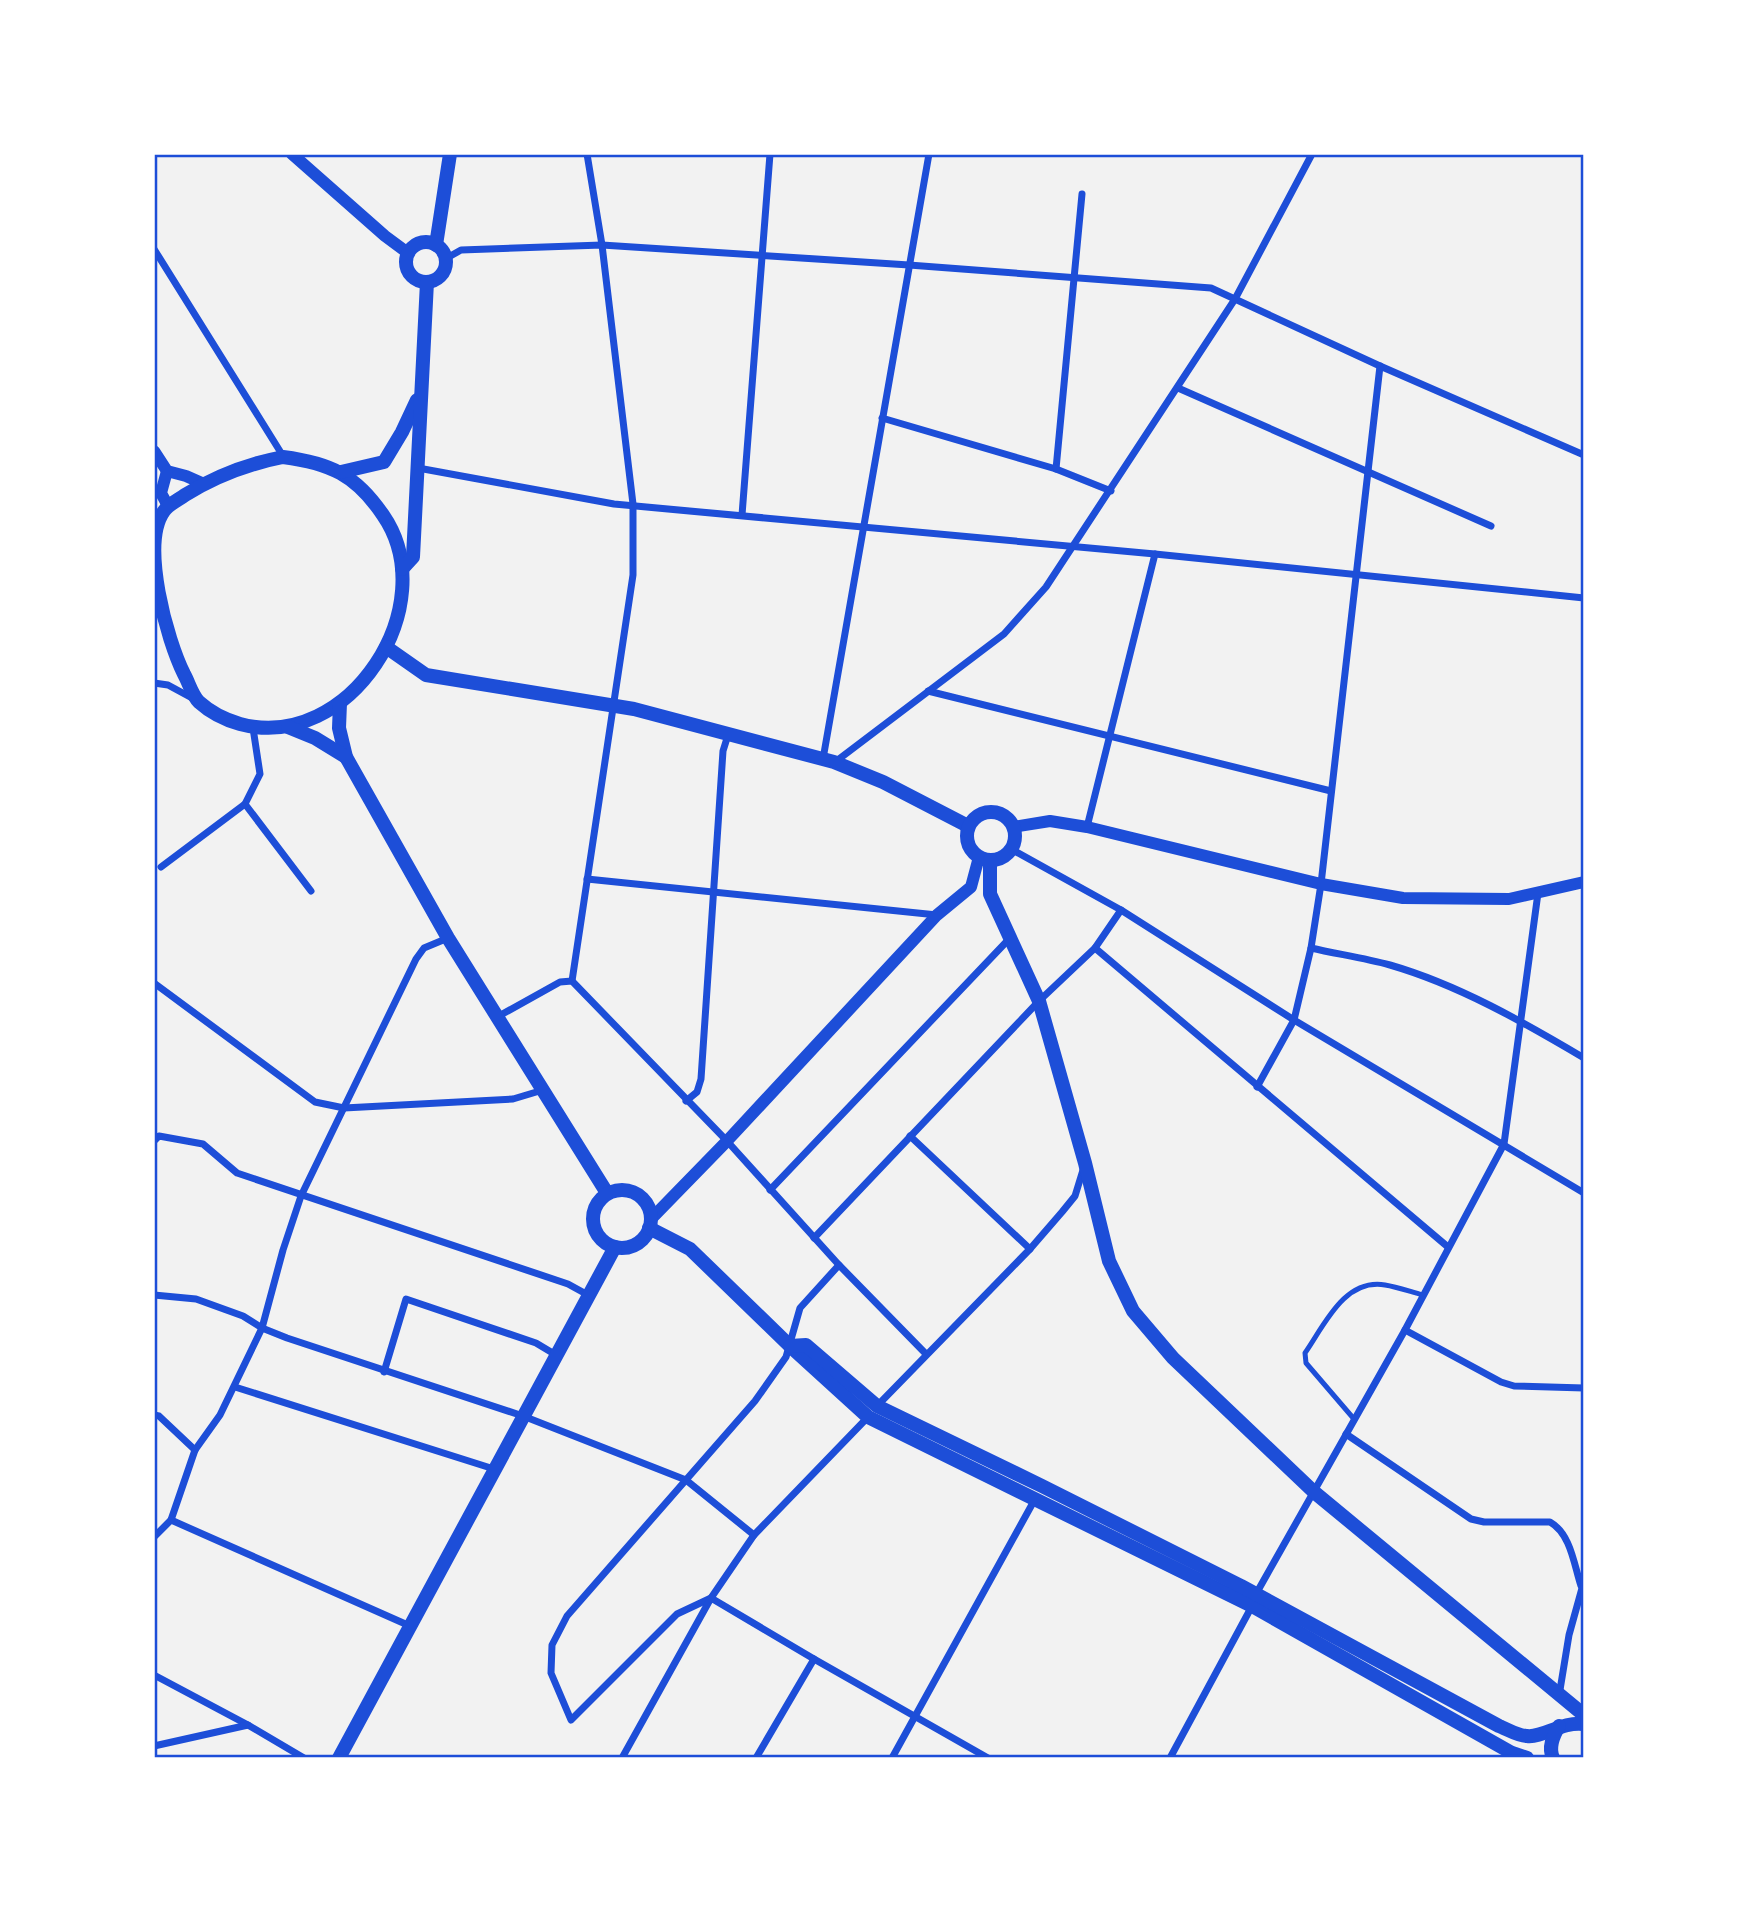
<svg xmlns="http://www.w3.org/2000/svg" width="1738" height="1912" viewBox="0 0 1738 1912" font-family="Jost,sans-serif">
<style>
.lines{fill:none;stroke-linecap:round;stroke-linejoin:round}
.service{stroke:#1d4ed8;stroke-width:5}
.minor{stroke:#1d4ed8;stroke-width:7}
.tertiary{stroke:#1d4ed8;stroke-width:12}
.secondary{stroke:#1d4ed8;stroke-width:14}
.neatline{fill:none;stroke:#1d4ed8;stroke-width:2.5}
</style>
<rect width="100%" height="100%" fill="#f2f2f2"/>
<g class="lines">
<path class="service" d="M1354,1419L1306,1363L1305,1353C1324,1326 1344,1278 1385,1285C1398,1287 1411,1292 1423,1295"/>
<g class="minor">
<path d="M154,249L283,456"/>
<path d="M445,259L461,250L602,245L909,265L1211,288L1380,366L1584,455"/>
<path d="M1178,388L1491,526"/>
<path d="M882,418L1056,469L1111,491"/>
<path d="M418,468L614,504L1155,554L1584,598"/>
<path d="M1056,469L1082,194"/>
<path d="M742,515L770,154"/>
<path d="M154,683L168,685L192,698"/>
<path d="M928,691L1331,791"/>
<path d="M823,759L929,154"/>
<path d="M835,762L1004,634L1046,587L1235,299L1312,154"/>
<path d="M245,804L311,891"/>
<path d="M1087,827L1155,554"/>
<path d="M1011,849L1121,910L1294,1020L1584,1193"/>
<path d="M161,867L245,804L260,774L253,728"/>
<path d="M587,879L937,915"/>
<path d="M1095,948L1448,1247"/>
<path d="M1311,948C1337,954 1364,958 1390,965C1459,985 1523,1022 1584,1058"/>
<path d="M572,981L633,575V504L602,245L587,154"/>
<path d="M154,983L315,1102L344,1108L513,1099L543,1090"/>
<path d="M497,1017L560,982L572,981L727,1141L839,1265L926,1354"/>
<path d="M1257,1087L1294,1020L1311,948L1321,884L1380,366"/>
<path d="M686,1101L697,1092L701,1079L723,751L728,735"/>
<path d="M910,1136L1030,1249"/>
<path d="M154,1141L159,1136L203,1144L237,1173L568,1284L588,1295"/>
<path d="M770,1190L1010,938"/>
<path d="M814,1238L1039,1001L1095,948L1121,910"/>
<path d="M839,1265L800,1308L786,1357L755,1401L567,1616L552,1645L551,1673L571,1720L677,1614L711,1598L754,1535L869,1416"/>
<path d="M154,1295L196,1299L243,1316L262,1328L287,1338L523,1416L686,1480L754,1535"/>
<path d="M1405,1330L1501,1382L1514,1386L1584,1388"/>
<path d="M384,1372L406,1299L536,1343L556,1355"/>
<path d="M235,1387L494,1469"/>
<path d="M876,1407L1030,1249L1062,1212L1075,1196L1083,1170"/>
<path d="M154,1415L159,1416L195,1450"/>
<path d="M1346,1434L1471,1519L1484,1522H1550C1571,1534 1574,1565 1581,1586"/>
<path d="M171,1520L410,1626"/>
<path d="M154,1537L171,1520L195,1450L220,1415L262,1328L283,1250L301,1196L416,959L424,948L448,938"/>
<path d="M154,1675L248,1725L304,1758"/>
<path d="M1559,1696L1569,1635L1584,1581"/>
<path d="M154,1746L248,1725"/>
<path d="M622,1758L711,1598L814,1659L988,1758"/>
<path d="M756,1758L814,1659"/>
<path d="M892,1758L1035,1499"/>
<path d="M1170,1758L1252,1606L1256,1594L1405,1330L1504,1144L1538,893"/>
</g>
<g class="tertiary">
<path d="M292,154L385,236L408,253"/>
<path d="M154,451L167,471L186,476L204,484"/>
<path d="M167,471L161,493L168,506"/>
<path d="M1013,827L1050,821L1087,827L1321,884L1403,898L1509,899L1584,882"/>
<path d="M651,1219L727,1141L937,915L971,887L979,857"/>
</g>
<g class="secondary">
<circle cx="426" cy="262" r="20"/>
<path d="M436,245L450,154"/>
<path d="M283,457C330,463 356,475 383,515C445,605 349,753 240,724C226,720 210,712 199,702C192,695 189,683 184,674C167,640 140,544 164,511C169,504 178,500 185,495C216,476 247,464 283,457Z"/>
<path d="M341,472L384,462L402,432L417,400"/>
<path d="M402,569L413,557L427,282"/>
<path d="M386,647L426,675L634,709L834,762L883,782L968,826"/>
<path d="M340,703L339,728L346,757L448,938L607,1193"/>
<path d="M288,727L315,738L346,757"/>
<circle cx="991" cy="836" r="24"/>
<path d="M990,860V894L1039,1001L1085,1163L1109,1261L1133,1311L1173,1358L1314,1492L1584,1715"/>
<circle cx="622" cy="1219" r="29"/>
<path d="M649,1228L690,1249L790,1346L868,1417L1252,1606L1512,1753L1527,1758"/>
<path d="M790,1346L806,1345L877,1406L1042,1486L1241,1586L1499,1726C1507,1729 1518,1736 1527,1736C1543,1738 1562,1721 1584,1724"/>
<path d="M339,1758L615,1247"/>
<path d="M1553,1758C1548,1747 1553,1736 1559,1726"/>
</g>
</g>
<rect width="1738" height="1912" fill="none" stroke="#ffffff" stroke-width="312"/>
<rect x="156" y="156" width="1426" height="1600" class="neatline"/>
</svg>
